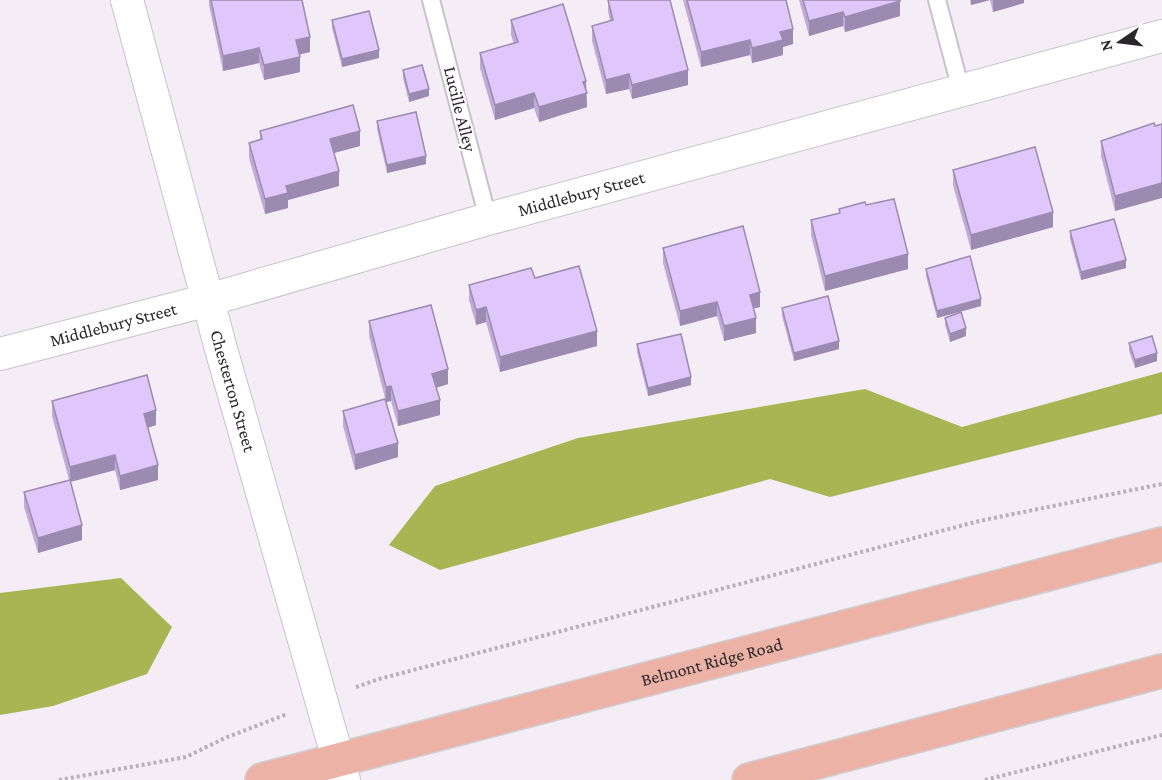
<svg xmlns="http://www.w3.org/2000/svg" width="1162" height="780" viewBox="0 0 1162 780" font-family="'Crimson Pro',serif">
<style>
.forest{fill:#a7b552}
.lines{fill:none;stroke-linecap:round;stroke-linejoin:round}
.service-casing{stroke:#c9c2cb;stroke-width:20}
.minor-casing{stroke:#c9c2cb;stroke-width:34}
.primary-casing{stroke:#d0cfd0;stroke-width:36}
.path{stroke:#b6b1b8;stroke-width:4;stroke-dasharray:3 3;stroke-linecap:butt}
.service{stroke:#fff;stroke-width:16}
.minor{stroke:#fff;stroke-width:32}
.primary{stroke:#ecb2a6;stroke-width:33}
.wall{fill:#c0abd8}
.shaded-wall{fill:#9c8bb0}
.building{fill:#dfc7fb;stroke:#9c8bb0;stroke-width:1.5}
.labels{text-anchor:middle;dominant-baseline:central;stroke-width:4.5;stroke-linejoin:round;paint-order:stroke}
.street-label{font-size:18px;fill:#2a272b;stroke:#fefcfe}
</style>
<rect width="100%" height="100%" fill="#f4edf6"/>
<g class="forest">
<path d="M1162,372V414L830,497L770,479L440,570L389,545L435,486L578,438L865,389L962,427Z"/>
<path d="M121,578L172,627L147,674L53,706L0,715V593Z"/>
</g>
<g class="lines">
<g class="service-casing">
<g id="service">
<path d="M431,0L488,219"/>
<path d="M937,0L961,90"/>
</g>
</g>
<g class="minor-casing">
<g id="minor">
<path id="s1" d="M127,0L221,349L344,780"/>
<path id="s2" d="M0,354L208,300L488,219L1162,36"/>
</g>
</g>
<g class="primary-casing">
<g id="primary">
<path id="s3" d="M262,780L1162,544"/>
<path d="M749,780L1162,671"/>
</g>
</g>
<g class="path">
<path d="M356,687L379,679L979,521L1162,484"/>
<path d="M59,780L186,757L225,738L287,714"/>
<path d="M985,780L1162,735"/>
</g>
<use href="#service" class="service"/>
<use href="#minor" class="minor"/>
<use href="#primary" class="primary"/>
</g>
<g class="wall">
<path d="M209,0H302L310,52L299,55L300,72L264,80L259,63L223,71L209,5Z"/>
<path d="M608,0H670L688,85L632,99L629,89L606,94L592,41V26L610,21L608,11Z"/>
<path d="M683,0H786L793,44L783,47V55L752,63L750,55L701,67Z"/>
<path d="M799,0H900V16L845,32L843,26L809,36Z"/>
<path d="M970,0H1024V3L993,12L990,0L971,5Z"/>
<path d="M332,20L379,58L342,67L332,28Z"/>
<path d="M511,20L586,90L587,107L539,122L534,108L495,120L480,68V53L514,44L511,35Z"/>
<path d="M403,70L429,96L409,102L403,78Z"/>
<path d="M377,121L426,164L387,173L377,129Z"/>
<path d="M1155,126L1115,211L1101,156V141Z"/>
<path d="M260,131L360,146L334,153L339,186L288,200V208L265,214L249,158V143L260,140Z"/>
<path d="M953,170L1053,227L971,250L953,185Z"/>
<path d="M866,205L908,269L825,291L811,235V220L839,213V209Z"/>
<path d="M1070,231L1126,268L1081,280L1070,239Z"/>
<path d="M663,248L760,307L753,309L756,333L724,341L717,316L680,326L663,263Z"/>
<path d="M926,269L981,306L937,318L926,276Z"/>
<path d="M535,278L597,346L500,372L486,322L476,325L469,300V285Z"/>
<path d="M782,308L839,349L794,361L782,316Z"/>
<path d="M945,318L966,336L950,342L945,325Z"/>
<path d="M369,321L448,384L436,388L440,415L398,426L391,401L386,402L369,336Z"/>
<path d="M1129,343L1157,361L1135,368L1129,351Z"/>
<path d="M637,344L691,385L648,396L637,352Z"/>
<path d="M52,401L156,425L147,428L158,480L120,490L115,470L70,482L82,540L38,553L24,507V492L69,480L52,416Z"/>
<path d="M343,411L398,457L355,470L343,426Z"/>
</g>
<g class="shaded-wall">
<path d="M971,0H990L971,5Z"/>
<path d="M993,0H1024V3L993,12Z"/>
<path d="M900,1V16L845,32V17Z"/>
<path d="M843,12V26L809,36V21Z"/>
<path d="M793,29V44L783,47V55L752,63V48L780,32Z"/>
<path d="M310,37V52L296,55V40Z"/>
<path d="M750,40V55L701,67V52Z"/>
<path d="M259,48V63L223,71V56Z"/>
<path d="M379,50V58L342,67V59Z"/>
<path d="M300,57V72L264,80V65Z"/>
<path d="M688,70V85L632,99V85Z"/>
<path d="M629,74V89L606,94V80Z"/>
<path d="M586,81L587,107L539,122V107Z"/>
<path d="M429,89V96L409,102V94Z"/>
<path d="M534,93V108L495,120V105Z"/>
<path d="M360,131V146L330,154V139Z"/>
<path d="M426,156V164L387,173V165Z"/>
<path d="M339,171V186L288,200V208L265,214V199L286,186Z"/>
<path d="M1162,183V198L1115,211V196Z"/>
<path d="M1053,212V227L971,250V235Z"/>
<path d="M908,254V269L825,291V276Z"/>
<path d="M1126,260V268L1081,280V272Z"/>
<path d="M760,292V307L750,309V295Z"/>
<path d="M981,299V306L937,318V311Z"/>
<path d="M717,302V316L680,326V311Z"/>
<path d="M486,307V322L476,325V310Z"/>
<path d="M756,318V333L724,341V326Z"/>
<path d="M966,328V336L950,342V334Z"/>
<path d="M597,331V346L500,372V357Z"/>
<path d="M839,341V349L794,361V353Z"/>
<path d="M1157,353V361L1135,368V360Z"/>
<path d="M448,369V384L432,389V374Z"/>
<path d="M691,377V385L648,396V388Z"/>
<path d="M391,386V401L386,402V387Z"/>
<path d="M440,400V415L398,426V411Z"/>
<path d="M156,410V425L144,429V414Z"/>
<path d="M398,443V457L355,470V455Z"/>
<path d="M115,455V470L70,482V467Z"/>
<path d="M158,465V480L120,490V476Z"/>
<path d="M82,525V540L38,553V538Z"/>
</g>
<g class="building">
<path d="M211,0H302L310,37L296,40L300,57L264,65L259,48L223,56Z"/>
<path d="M608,0H670L688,70L632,85L629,74L606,80L592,26L613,20Z"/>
<path d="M687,0H786L793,29L780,32L783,40L752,48L750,40L701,52Z"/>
<path d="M803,0H900V1L845,17L843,12L809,21Z"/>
<path d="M563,4L586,81L583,82L587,93L539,107L534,93L495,105L480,53L518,42L511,20Z"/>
<path d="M369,11L379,50L342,59L332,20Z"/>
<path d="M422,65L429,89L409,94L403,70Z"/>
<path d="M353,105L360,131L330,139L339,171L286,186L288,193L265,199L249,143L262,139L260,131Z"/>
<path d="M416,112L426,156L387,165L377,121Z"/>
<path d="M1154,123L1155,126L1162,124V183L1115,196L1101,141Z"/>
<path d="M1035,147L1053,212L971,235L953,170Z"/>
<path d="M894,199L908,254L825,276L811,220L840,213L839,209L865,202L866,205Z"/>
<path d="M1114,219L1126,260L1081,272L1070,231Z"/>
<path d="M743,226L760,292L750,295L756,318L724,326L717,302L680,311L663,248Z"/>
<path d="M970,256L981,299L937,311L926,269Z"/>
<path d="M579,266L597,331L500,357L486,307L476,310L469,285L531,268L535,278Z"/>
<path d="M828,296L839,341L794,353L782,308Z"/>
<path d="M431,305L448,369L432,374L440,400L398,411L391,386L386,387L369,321Z"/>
<path d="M961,312L966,328L950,334L945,318Z"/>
<path d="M681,334L691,377L648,388L637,344Z"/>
<path d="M1152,336L1157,353L1135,360L1129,343Z"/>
<path d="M147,375L156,410L144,414L158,465L120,476L115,455L70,467L52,401Z"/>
<path d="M385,399L398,443L355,455L343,411Z"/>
<path d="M70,480L82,525L38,538L24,492Z"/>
</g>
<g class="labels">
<g class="street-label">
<text transform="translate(460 109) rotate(76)">Lucille Alley</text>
<text stroke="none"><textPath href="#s2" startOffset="603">Middlebury Street</textPath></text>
<text stroke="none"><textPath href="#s2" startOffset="117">Middlebury Street</textPath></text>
<text stroke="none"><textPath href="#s1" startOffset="405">Chesterton Street</textPath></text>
<text stroke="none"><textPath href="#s3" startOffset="465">Belmont Ridge Road</textPath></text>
</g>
</g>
<g transform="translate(1120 42) rotate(256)" stroke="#fefcfe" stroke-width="4.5" paint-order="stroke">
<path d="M0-4.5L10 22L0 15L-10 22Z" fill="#2a272b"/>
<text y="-9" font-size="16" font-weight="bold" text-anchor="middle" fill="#2a272b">N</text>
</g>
</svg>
